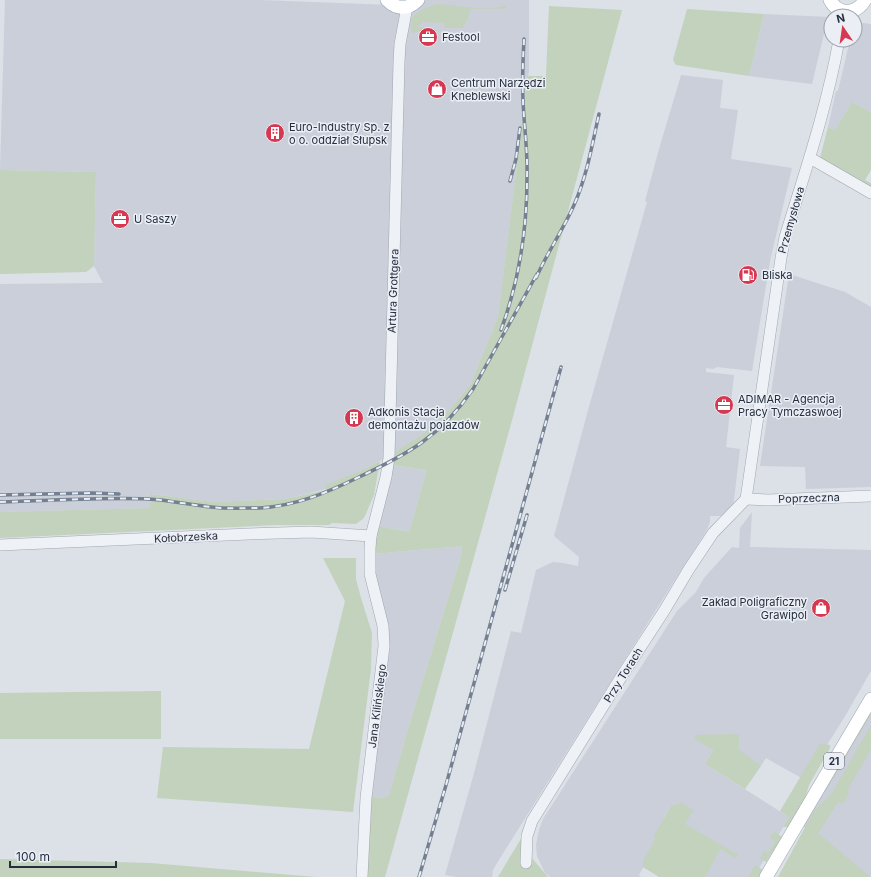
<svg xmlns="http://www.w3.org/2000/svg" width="871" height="877" viewBox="0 0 871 877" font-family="Inter,sans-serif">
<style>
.built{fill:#cacfd9}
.green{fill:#c2d2bc}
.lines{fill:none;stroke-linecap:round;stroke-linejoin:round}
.minor-casing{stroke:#a1a7b1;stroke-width:12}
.major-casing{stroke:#9aa5b3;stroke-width:14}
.minor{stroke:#eef1f5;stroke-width:11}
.major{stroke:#fff;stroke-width:13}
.rail-casing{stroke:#748091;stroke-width:3.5}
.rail{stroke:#ebeff5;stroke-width:2;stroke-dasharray:6;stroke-linecap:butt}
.labels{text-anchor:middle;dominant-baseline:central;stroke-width:3;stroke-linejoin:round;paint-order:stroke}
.shield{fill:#ebeff5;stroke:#606875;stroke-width:1}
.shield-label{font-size:10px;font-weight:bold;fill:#252e3e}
.poi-label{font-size:11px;fill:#252e3e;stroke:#ebeff5;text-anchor:start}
.street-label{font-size:11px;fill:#252e3e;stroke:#ebeff5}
</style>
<rect width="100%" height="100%" fill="#dce0e7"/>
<g class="built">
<path d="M5,0H260L418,6V0H529V70L498,317L470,385L452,407L423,434L397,452L360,471L343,479L326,489L285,499L214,502L152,494L151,508L0,512V284L103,283L94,266L96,172L0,170Z"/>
<path d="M764,14L828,17L812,84L749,76Z"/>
<path d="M855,22L871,24V112L852,102L835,130L828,127L836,91H838L850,40H855Z"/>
<path d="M681,75L723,80L720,108L738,110L731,159L792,168L770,261L752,371L717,367L713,369L706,368V372L734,375L726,447L740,449L733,508L723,516H710V521L707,530L671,586L497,863L493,870L492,877H456L445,875L473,777L511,631L521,633L536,570L553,562L563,563L578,566L579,557L554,536L590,403L647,202L645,201L659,149Z"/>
<path d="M789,274L845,292L871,307V487L806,489L805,467L760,466Z"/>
<path d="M392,465L427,470L409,532L377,526Z"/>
<path d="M752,512L750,547L871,550V671L844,718L805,780L766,758L761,766L719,739L705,764L789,817L754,877H666L671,806L664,818L667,829L641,871L639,875L641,877H550L545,873L537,856L536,845L539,830L543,819L677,611L696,592L704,578L732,547L739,548L740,528Z"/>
<path d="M462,546V553L414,709L389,795L384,798L373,797L371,791L383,693L373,554Z"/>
<path d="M871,710V877H865L803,826Z"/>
</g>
<g class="green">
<path d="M437,4C460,5 482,12 505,6L506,9H470L469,16L463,28H444L445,23L423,22L417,27H426V29L412,33C411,28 410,23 412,19C416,11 429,6 437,4Z"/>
<path d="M549,6L622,10L511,424L385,877H365L371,791L373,797L384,798L389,795L414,709L462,553V546L373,554L377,526L409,532L427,470L392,465V454L423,434L452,407L470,385L498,317L528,76H546Z"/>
<path d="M687,9L764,14L749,76L676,65L673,60Z"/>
<path d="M852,102L871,112V170L865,180L871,183V188L820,158L828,127L835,130Z"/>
<path d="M0,170L96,172L94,266L86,272L0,274Z"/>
<path d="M380,461L374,495L364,518L356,524L332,523L329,525H275L0,538V512L150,508L151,494L214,502L285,499L326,490L325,485L360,471Z"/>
<path d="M323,558H356V579L361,598L372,633L371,669L353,812L157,798L163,747L309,749L345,601Z"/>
<path d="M161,691V739H0V693Z"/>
<path d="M871,706V714L827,789L820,797Z"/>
<path d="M871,725V749L848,789L849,793L843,804L838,802L818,833L870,877H778L814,811L832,793Z"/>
<path d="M733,734L739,735V750L761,766L745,789L705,764L713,750L695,739V735Z"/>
<path d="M820,744L830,745V748L809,785L805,799L788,827H783L789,817L780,811Z"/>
<path d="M682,803L693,810L685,824L738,855L736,858L720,849L705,877H659L643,867V861L655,840L654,836L671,806Z"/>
<path d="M774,831L782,837L766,862L760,858L764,851L768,853L775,841L770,838Z"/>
<path d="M522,837L531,857L548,877H498Z"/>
<path d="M0,859L151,863L316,877H0Z"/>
<path d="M755,865L763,870L760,877H748Z"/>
</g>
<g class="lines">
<g class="minor-casing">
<g id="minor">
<path d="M810,158L871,193"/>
<path d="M746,499L781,258L785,237C805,172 827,107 839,40"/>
<path d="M746,499L768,500L871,496"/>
<path d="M0,545L249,534L311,532L371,536"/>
<path d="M526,863L527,836L532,821L623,674L664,611L689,569L713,533L746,499"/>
<path d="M362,877L366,798L384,646L383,626L370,574V548L371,536L386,477L389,458L399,62L400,44L407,7"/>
</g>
</g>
<g class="major-casing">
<g id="major">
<path d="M387,0C397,10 408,10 418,0"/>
<path d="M830,0C838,15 856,15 865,0"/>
<path d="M766,877L871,699"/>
</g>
</g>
<use href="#minor" class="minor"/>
<use href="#major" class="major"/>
<g class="rail-casing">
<g id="rail">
<path d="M510,181L516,159L520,128"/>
<path d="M536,278C547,253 563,230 574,205C587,176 592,145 599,114"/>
<path d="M501,330C519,281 527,230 527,178C528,152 524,126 523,100C522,79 523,59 524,39"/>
<path d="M0,495L92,493L119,494"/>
<path d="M0,502C49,501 99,497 148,499C169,500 190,505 211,507C227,509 244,508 260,508C295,506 326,493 357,478C408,454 440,437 473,389L537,274"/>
<path d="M505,590L527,515"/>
<path d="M419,877L446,785L561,367"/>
</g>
</g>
<use href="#rail" class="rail"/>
</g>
<defs>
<g id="office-disc" transform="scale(1)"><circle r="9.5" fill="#d63751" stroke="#ebeff5"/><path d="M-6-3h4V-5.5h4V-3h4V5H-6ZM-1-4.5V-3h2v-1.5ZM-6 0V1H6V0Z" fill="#fff"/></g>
<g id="shop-disc" transform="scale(1)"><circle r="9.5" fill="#d63751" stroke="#ebeff5"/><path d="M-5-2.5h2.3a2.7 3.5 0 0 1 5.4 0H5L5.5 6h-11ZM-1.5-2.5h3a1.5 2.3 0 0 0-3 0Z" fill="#fff"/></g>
<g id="building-disc" transform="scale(1)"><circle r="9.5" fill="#d63751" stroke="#ebeff5"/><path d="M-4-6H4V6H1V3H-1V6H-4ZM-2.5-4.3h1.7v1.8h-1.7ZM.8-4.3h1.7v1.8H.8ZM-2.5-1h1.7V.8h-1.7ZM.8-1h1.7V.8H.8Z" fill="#fff"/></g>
<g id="fuel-disc" transform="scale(1)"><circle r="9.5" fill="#d63751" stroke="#ebeff5"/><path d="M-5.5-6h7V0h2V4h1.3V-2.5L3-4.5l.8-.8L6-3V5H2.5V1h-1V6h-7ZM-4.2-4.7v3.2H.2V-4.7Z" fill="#fff"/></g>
</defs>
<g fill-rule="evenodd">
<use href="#office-disc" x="428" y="37"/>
<use href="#shop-disc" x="437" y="89"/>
<use href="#building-disc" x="275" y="133"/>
<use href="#office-disc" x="120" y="219"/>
<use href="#fuel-disc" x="748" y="275"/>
<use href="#office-disc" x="724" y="405"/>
<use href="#building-disc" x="354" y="418"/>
<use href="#shop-disc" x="821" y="608"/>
</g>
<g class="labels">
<rect class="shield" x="824" y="753" width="20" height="16" rx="3"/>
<g class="shield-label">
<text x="834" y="761">21</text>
</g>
<g class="poi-label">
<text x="442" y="37">Festool</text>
<text x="451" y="83">Centrum Narzędzi<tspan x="451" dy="13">Kneblewski</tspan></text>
<text x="289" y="127">Euro-Industry Sp. z<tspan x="289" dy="13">o o. oddział Słupsk</tspan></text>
<text x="134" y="219">U Saszy</text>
<text x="762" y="275">Bliska</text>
<text x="738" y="399">ADIMAR - Agencja<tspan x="738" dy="13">Pracy Tymczaswoej</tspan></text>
<text x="368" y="412">Adkonis Stacja<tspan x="368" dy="13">demontażu pojazdów</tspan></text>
<text x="807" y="602" text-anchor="end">Zakład Poligraficzny<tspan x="807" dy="13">Grawipol</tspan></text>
</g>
<g class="street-label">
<text transform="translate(791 220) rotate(-74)">Przemysłowa</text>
<text transform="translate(393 291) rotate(-88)">Artura Grottgera</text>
<text transform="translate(809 498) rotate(-2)">Poprzeczna</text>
<text transform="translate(186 537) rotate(-3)">Kołobrzeska</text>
<text transform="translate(623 675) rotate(-58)">Przy Torach</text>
<text transform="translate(377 706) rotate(-83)">Jana Kilińskiego</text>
</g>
</g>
<g transform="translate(843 28) rotate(347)"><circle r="19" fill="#ebeff5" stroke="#9ca2ac"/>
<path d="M0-3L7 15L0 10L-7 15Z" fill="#d63751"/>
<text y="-6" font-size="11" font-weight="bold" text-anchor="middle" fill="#252e3e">N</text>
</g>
<path d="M10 861v6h106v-6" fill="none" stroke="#252e3e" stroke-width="2"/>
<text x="16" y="861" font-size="12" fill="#252e3e" stroke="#ebeff5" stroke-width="3" paint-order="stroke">100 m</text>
</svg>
